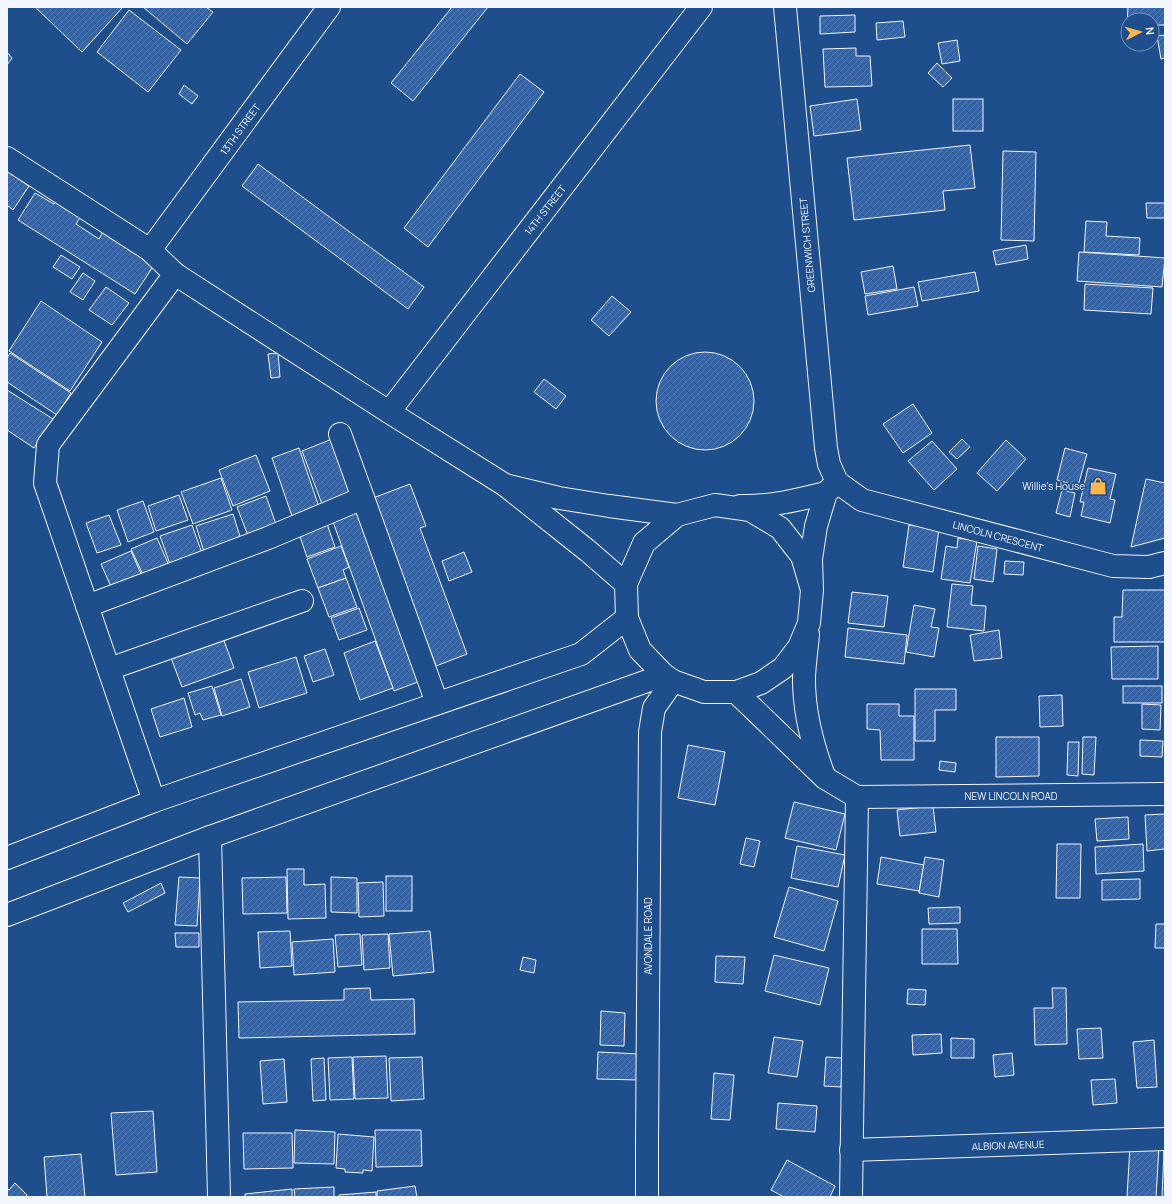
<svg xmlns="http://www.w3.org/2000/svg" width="1172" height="1204" viewBox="0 0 1172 1204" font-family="Manrope,sans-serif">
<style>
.building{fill:url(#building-hatch);stroke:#f2f6ff}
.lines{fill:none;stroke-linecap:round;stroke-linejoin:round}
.minor-casing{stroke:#f2f6ff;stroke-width:24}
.minor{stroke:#1f4e8c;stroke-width:22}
.labels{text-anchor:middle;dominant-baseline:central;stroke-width:3;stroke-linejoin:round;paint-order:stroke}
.street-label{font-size:10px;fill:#f2f6ff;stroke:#1f4e8c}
.poi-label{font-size:10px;fill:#f2f6ff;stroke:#1f4e8c;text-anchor:end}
</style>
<defs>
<pattern id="building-hatch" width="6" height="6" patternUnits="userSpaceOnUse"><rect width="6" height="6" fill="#3563a3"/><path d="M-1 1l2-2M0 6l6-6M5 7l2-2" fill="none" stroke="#537ab1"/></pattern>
</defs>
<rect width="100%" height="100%" fill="#1f4e8c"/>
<g class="building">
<path d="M35,7H123L82,52Z"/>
<path d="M143,7H206L213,12L187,44Z"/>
<path d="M452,7H488L413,101L391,83Z"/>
<path d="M1128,7H1165V25H1152V20H1128L1127,25Z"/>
<path d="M129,10L181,50L148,92L97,52Z"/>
<path d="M855,15V32L820,34V16Z"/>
<path d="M903,21L905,37L877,40L876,23Z"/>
<path d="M1165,35V58L1161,59L1157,36Z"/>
<path d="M957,40L960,61L942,64L938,43Z"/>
<path d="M856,48V56H870L872,86L825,87L823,49Z"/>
<path d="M7,52L12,58L7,65Z"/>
<path d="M937,63L952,78L943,87L928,73Z"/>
<path d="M520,74L544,92L428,247L404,228Z"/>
<path d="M184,85L198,96L192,104L179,94Z"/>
<path d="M857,99L861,130L814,136L810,106Z"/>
<rect x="953" y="99" width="30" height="32"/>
<path d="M970,145L975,188L943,191L945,210L854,220L847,158Z"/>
<path d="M1003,151L1036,152L1034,241L1001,240Z"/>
<path d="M258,164L424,287L408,309L242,186Z"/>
<path d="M7,171L29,186L13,210L7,205Z"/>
<path d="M35,193L54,204L56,200L81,216L76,224L99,239L103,232L154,265L135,294L18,220Z"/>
<path d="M1146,203H1165V218H1147Z"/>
<path d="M1086,221L1107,222L1106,236L1140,238L1139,255L1084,252Z"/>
<path d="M1026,245L1028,259L996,265L993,251Z"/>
<path d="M1079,252L1165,258L1162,287L1077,281Z"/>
<path d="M61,255L80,267L72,279L53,267Z"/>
<path d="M893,266L897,289L865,294L861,272Z"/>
<path d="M975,272L979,291L922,301L918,282Z"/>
<path d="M83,273L95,281L83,300L70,292Z"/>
<path d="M1085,284L1153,288L1151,314L1084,310Z"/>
<path d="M106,287L129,303L112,325L89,310Z"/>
<path d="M914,287L918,306L868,315L865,296Z"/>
<path d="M612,296L631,312L609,336L591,320Z"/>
<path d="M41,301L102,342L70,391L9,351Z"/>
<circle cx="705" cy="401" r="49"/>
<path d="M10,353L71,393L57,415L7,382V358Z"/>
<path d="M278,353L280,377L271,378L268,354Z"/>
<path d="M544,379L566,396L556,409L534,392Z"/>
<path d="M7,390L53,419L34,448L7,430Z"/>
<path d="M913,404L932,433L903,453L883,424Z"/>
<path d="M337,437L361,497L325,512L302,451Z"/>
<path d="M962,439L970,447L957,459L949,452Z"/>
<path d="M1006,440L1026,459L997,491L977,473Z"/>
<path d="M932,441L957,469L934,490L908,461Z"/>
<path d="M299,448L320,510L293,519L272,458Z"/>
<path d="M1065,448L1087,454L1078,486L1057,480Z"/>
<path d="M256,455L270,491L233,506L219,470Z"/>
<path d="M1088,468L1116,474L1110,499L1115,500L1110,523L1081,516L1084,502H1080Z"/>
<path d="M221,478L232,510L193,524L181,492Z"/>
<path d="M1146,479L1165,483V538L1131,547Z"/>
<path d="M410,484L426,526L420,528L467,654L436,666L373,498Z"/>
<path d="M1062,490L1075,493L1070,517L1056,513Z"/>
<path d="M179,495L188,520L156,531L148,506Z"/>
<path d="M266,496L278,530L250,541L237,507Z"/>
<path d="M143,501L154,532L128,542L117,510Z"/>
<path d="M365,506L428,678L394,691L332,519Z"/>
<path d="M233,514L242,543L205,555L196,526Z"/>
<path d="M109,515L121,545L97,553L86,523Z"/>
<path d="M325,518L335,547L307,557L297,528Z"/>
<path d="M192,525L203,556L171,567L160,536Z"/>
<path d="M909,525L939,529L933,572L903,567Z"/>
<path d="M157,538L170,568L145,579L131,549Z"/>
<path d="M958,538L977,541L970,583L941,579L946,546L957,548Z"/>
<path d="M341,546L349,567L343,570L346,578L318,588L307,559Z"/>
<path d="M978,546L997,549L993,582L974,579Z"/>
<path d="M131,551L142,576L112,589L101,564Z"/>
<path d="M464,552L472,572L449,581L442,561Z"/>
<path d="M1005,561L1024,562L1023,575L1004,574Z"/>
<path d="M346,578L357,607L329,617L318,588Z"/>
<path d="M952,584L973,586L971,605L986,606L984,631L947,627Z"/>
<path d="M1123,590H1165V642H1114V617H1122Z"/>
<path d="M852,592L888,596L884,627L848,623Z"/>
<path d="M914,605L935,609L931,627L939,628L934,657L906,652Z"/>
<path d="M359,608L367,630L339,640L331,618Z"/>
<path d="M848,628L907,635L904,664L845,657Z"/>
<path d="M999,630L1002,658L974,661L970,635Z"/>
<path d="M223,638L234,668L182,687L171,658Z"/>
<path d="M375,641L393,688L360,700L344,653Z"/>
<path d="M1158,646V679H1112L1111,647Z"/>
<path d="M325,649L334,675L313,682L304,656Z"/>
<path d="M296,657L307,693L259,708L248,672Z"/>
<path d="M241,679L250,707L222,716L214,688Z"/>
<path d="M212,686L221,715L203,720L200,713L195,715L188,693Z"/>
<rect x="1123" y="686" width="39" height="17"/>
<path d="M915,689H956V710H935V741H915Z"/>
<path d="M1062,695L1063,726L1040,727L1039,696Z"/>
<path d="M184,698L192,727L160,737L151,709Z"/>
<path d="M867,704H899V716H914V760H881L880,730L867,729Z"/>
<path d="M1142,704L1161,705L1160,730L1142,729Z"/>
<path d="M996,737H1039V776L996,777Z"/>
<path d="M1083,737H1096L1094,775L1082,774Z"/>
<path d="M1140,740L1163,741L1162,757L1140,756Z"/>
<path d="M1068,742H1079L1078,776L1067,775Z"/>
<path d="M688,745L725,752L715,805L678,798Z"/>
<path d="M940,761L956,763L955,772L939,770Z"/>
<path d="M794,802L845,814L836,850L785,838Z"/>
<path d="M933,806L936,832L900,836L897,810Z"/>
<path d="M1165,814V849L1147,851L1145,815Z"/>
<path d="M1128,817L1129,839L1097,841L1095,819Z"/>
<path d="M746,838L760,841L754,867L740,864Z"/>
<path d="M1057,844H1081L1080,898H1056Z"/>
<path d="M1143,844L1144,871L1096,874L1095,847Z"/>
<path d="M797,846L845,855L838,887L791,878Z"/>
<path d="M881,857L924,865L919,891L877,884Z"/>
<path d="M925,857L944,860L939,897L919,893Z"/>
<path d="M287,869H304V885L325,884L326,918L288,919Z"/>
<rect x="386" y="876" width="26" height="35"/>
<path d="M179,877L200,878L197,926L175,925Z"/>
<path d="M286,877L287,913L243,914L242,878Z"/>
<path d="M331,877L357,878V913L331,912Z"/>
<path d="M1140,879V899L1102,900V880Z"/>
<path d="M383,882L384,916L359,917L358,883Z"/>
<path d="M161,883L165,893L128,912L123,903Z"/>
<path d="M789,887L838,901L824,951L774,937Z"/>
<path d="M960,907V923L929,924L928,908Z"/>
<path d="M1156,924H1165V948H1155Z"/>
<path d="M922,929H957L958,964H922Z"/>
<path d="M290,931L292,966L260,968L258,932Z"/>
<path d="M430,931L434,972L393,976L389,934Z"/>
<path d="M175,933H199V947H176Z"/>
<path d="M360,934L362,965L338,967L335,935Z"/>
<path d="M388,934L390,968L364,970L362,935Z"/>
<path d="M333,939L335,972L294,975L292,942Z"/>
<path d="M774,955L829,968L820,1005L765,991Z"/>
<path d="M716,956L745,957L743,984L715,982Z"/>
<path d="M523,957L536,960L534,973L520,970Z"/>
<path d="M370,988L371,1000L414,999L415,1034L239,1038L238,1002L344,1000V989Z"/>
<path d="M1052,988H1066L1067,1044L1035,1045L1034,1008H1053Z"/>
<path d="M908,989L926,990L925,1005L907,1004Z"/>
<path d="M601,1011L625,1013L624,1046L600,1045Z"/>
<path d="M1101,1028L1103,1058L1079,1059L1077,1029Z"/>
<path d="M941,1034L942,1053L913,1055L912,1035Z"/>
<path d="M774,1037L803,1041L797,1077L768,1073Z"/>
<path d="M951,1038L974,1039V1058H951Z"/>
<path d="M1154,1040L1157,1087L1137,1088L1133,1042Z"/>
<path d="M598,1052L640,1054L639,1080L597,1079Z"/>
<path d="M1012,1053L1014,1075L995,1077L993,1055Z"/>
<path d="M386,1056L388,1098L355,1099L353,1057Z"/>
<path d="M352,1057L354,1099L330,1100L328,1058Z"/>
<path d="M422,1057L424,1099L391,1101L389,1058Z"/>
<path d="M826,1057L843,1058L841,1087L824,1086Z"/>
<path d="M324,1058L326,1100L313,1101L311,1059Z"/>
<path d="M284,1059L287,1102L263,1104L260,1061Z"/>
<path d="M714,1073L734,1075L730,1120L711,1119Z"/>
<path d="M1115,1079L1117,1103L1093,1105L1091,1080Z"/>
<path d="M778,1103L817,1106L815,1132L776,1129Z"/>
<path d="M153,1111L157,1172L116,1175L111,1113Z"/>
<path d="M295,1130L335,1132L334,1164L294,1163Z"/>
<path d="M375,1130H421L422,1166L376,1167Z"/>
<path d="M243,1133H292L293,1168L244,1169Z"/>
<path d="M338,1134L374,1137L372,1171L363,1170V1173L345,1172V1169L336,1168Z"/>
<path d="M1130,1145L1159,1147L1156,1197H1127Z"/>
<path d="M1164,1151L1165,1197H1162Z"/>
<path d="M81,1154L85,1197H47L44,1157Z"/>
<path d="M787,1160L835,1186L830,1197H784L771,1190Z"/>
<path d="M15,1183L27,1195L25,1197H7V1188L9,1190Z"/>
<path d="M415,1186L417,1197H377V1191Z"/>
<path d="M334,1187V1197H295L294,1189Z"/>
<path d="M292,1189V1197H245V1194Z"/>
<path d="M376,1192V1197H339V1195Z"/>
</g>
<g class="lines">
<g class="minor-casing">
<g id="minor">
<path d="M785,7L826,448L829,464L837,482"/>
<path d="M7,158L150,250L175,274L389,412L505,485"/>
<path d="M150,250L329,7"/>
<path d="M389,412L701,7"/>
<path d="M340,434L437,703"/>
<path d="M837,482L862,500L1113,566L1149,567L1165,563"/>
<path d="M740,506C769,507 798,500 826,493"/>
<path d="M626,584L588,551L505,485L559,498L609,506L677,515"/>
<path d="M812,590L802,556L780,528L750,510L715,505L677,515L644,543L626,584L627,618L640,650L664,675L673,681L704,692H736L761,683L783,668L799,647L809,623L812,590L811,559L816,526L826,493L837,482"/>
<path d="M87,606L268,538L363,498"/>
<path d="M808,634C807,649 804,665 804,680C804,712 812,743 823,773"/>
<path d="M109,669L302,601"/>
<path d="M736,692L825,778L857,797"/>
<path d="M857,797L1165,794"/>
<path d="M154,801L45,483L48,445L175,274"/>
<path d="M210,837L219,1197"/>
<path d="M7,858L154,801L581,654L627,618"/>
<path d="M7,915L210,837L664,675"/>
<path d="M851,1150L1165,1139"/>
<path d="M647,1197V1143L650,732L654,708L673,681"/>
<path d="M851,1197L857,797"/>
</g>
</g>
<use href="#minor" class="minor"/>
</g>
<defs>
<g id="shop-bare" transform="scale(1.38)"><path d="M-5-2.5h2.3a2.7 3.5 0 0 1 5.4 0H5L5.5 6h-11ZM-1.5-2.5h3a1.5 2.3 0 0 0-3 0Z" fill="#ffb74d" stroke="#1f4e8c" stroke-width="2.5" paint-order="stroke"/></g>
</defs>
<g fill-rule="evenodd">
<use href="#shop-bare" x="1098" y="486"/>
</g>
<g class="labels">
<g class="street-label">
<text transform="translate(240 129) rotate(-54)">13TH STREET</text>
<text transform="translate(545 210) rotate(-52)">14TH STREET</text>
<text transform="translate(807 245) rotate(-95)">GREENWICH STREET</text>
<text transform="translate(998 536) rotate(15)">LINCOLN CRESCENT</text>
<text x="1011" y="796">NEW LINCOLN ROAD</text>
<text transform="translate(648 936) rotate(-90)">AVONDALE ROAD</text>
<text transform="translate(1008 1145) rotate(-2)">ALBION AVENUE</text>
</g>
<g class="poi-label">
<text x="1085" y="486">Willie's House</text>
</g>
</g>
<rect width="1172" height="1204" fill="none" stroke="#f2f6ff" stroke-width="16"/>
<g transform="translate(1140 32) rotate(84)"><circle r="19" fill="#1f4e8c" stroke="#7391ba"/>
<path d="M0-3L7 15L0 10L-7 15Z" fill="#ffb74d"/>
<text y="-6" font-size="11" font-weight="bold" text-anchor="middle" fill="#f2f6ff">N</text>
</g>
</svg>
